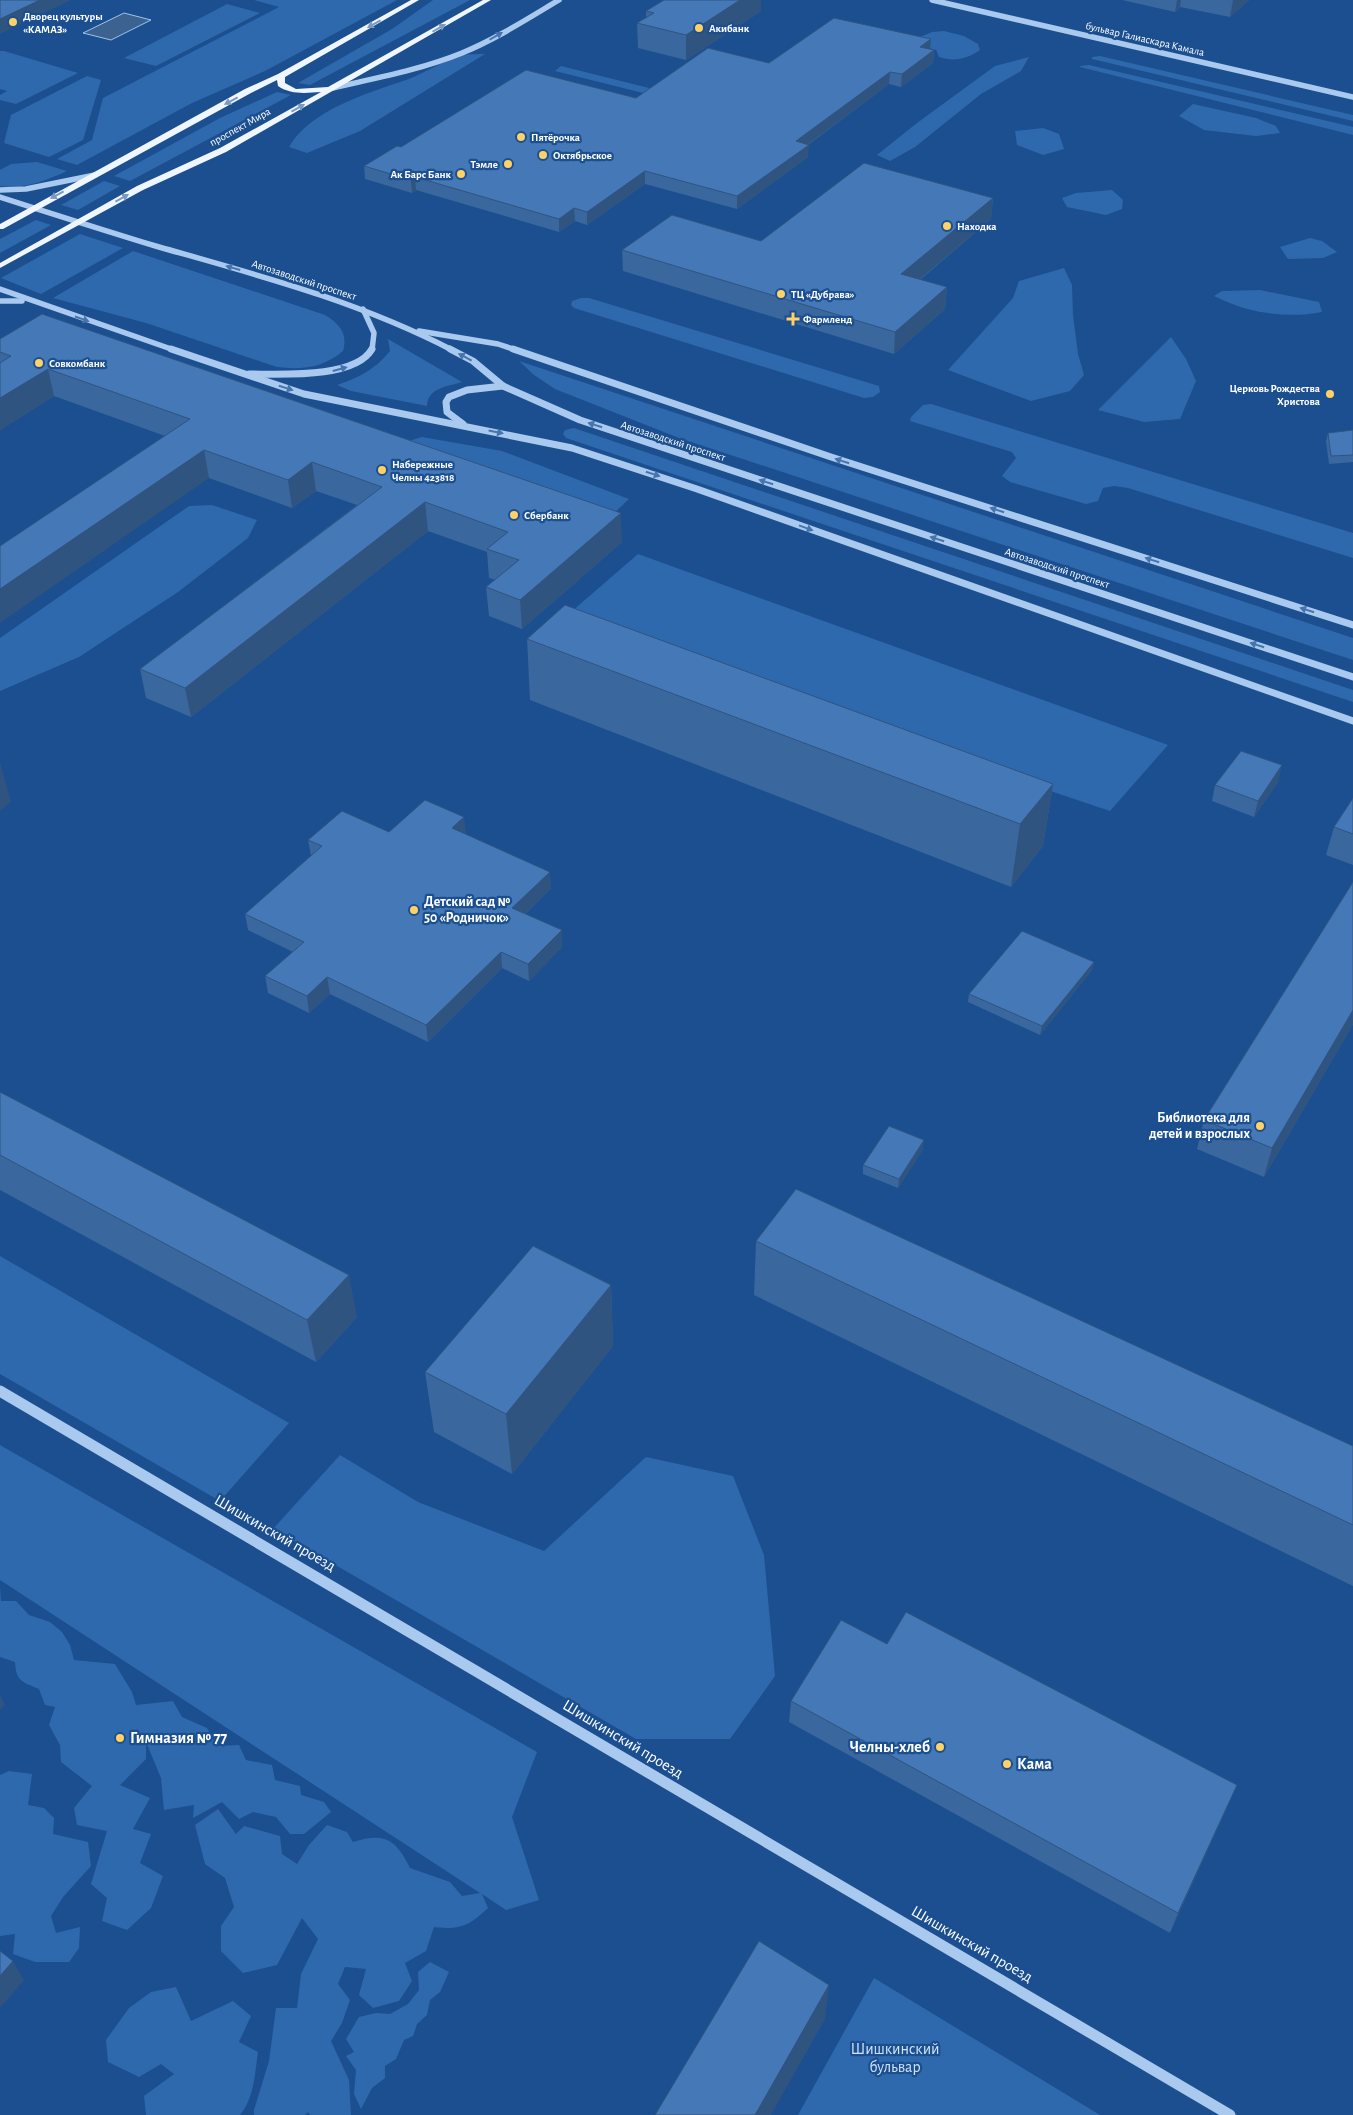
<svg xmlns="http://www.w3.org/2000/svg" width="1353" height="2115" viewBox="0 0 1353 2115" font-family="'Alegreya Sans',sans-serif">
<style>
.green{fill:#2e69ad}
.water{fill:#3c6290;stroke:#9cc4f0}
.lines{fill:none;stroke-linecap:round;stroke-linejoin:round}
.minor-far2{stroke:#a9c9ee;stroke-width:5.5}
.minor-far1{stroke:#a9c9ee;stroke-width:7}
.minor{stroke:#a9c9ee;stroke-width:11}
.major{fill:#f0f6ff;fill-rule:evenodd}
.wall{fill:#3a679d}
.shaded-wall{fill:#305480}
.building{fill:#4478b7;stroke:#305480}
.oneway{fill:#7b9ac1}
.oneway2{fill:#4674ac}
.poi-dot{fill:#ffd166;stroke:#1b4f8f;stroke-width:2}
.labels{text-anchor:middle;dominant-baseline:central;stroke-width:4.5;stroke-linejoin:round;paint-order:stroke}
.far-poi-label{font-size:11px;font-weight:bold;fill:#fff;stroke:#1b4f8f;text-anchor:start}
.far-street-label{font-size:11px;fill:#fff;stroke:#1b4f8f}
.poi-label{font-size:14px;font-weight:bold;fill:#fff;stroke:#1b4f8f;text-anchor:start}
.near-street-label{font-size:16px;fill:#fff;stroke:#1b4f8f}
.near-poi-label{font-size:16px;font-weight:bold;fill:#fff;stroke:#1b4f8f;text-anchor:start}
.near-park-label{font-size:16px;fill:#cfe3fa;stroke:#1b4f8f}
</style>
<rect width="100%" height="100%" fill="#1b4f8f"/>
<g class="green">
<path d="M254,0H397L265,71L192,103L77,165L57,159L92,140L103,98L279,7Z"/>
<path d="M433,0H470L310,85L298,83L392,29Z"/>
<path d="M227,4L260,13L156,66L124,58Z"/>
<path d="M944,31L964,36L978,44L980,50C967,59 954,62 939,57L936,50L922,46L920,37L932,32Z"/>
<path d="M0,51H4L78,73L16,104L0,100V95L7,91L0,89Z"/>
<path d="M485,54L360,131L307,153L289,147C310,110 368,93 406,80C425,73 443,61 462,55C469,54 478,54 485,54Z"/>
<path d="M1100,56L1353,115V121L1092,59V57Z"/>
<path d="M1029,57L1021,71L981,94L915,147L890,161L877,155L917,123L995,66Z"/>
<path d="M1089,65L1353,127V135L1080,67V66Z"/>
<path d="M561,66L725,107L695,106L555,71Z"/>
<path d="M87,76L101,80L83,140L49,157L4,143L11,115Z"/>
<path d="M277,92L291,95L130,181L114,176L220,118Z"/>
<path d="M1193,104L1256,118L1276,126L1280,133L1256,136L1204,130L1179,116Z"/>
<path d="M1043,128L1059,134L1064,149L1043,155L1017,145L1015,131Z"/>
<path d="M37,162L67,171C45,181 25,189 0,186V170L11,164Z"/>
<path d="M104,181L120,186L78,210L61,205Z"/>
<path d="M1112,190L1123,200L1122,209L1106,215L1067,207L1062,198L1076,193Z"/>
<path d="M36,220L51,225L0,253V239Z"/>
<path d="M80,234L123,248L41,294L1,278Z"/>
<path d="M1310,238L1322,241L1337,252L1323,258L1288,259L1280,247Z"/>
<path d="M133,251L325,315C340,324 348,334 343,351C323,368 302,370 277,367L146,323L53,298Z"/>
<path d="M1064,268L1072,285L1073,315L1078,354L1084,375L1070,391L1031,401L948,370L1013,298L1019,281Z"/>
<path d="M1260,290L1319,302L1322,312C1286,319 1247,313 1214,296L1222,291Z"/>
<path d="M581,298H589L879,386L880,392L873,397L864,398L574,308L571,305L572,301Z"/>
<path d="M1171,337L1186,359L1196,381L1180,419L1144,422L1098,410Z"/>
<path d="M388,339L462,382C449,386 427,388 427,406L351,391L337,385C358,378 376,369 390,351Z"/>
<path d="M519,361L1353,638V660L679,438L555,389L534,375Z"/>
<path d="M931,404L1353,533V558L1128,488L1114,486L1103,488L1098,501L1086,504L1010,482L1002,476L1016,458L1012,452L910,421L911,417L923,405Z"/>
<path d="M574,428L1353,690V702L566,438L563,434L565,430Z"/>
<path d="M422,437L502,451L629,499L609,518L392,446Z"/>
<path d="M212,505L257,520L248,538L178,592L79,657L0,691V638L189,506Z"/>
<path d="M638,554L1168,745L1110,811L556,625Z"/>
<path d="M0,1256L289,1423L220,1501L0,1374Z"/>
<path d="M0,1445L537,1752L512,1817L539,1900L506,1910L482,1894L488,1908C469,1926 460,1930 434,1927L426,1951L405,1963L412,1981L399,2001L373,2008L359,1995L366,1969L345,1967L338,1984L350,2000L342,2023L331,2041L349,2080L351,2115H310L308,2112L305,2115H254V2110L269,2061L276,2008H297L301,1974L318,1939L302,1918L277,1965L243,1973L221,1951V1926L234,1907L225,1878L205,1864L195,1825L218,1809L236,1834L244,1826L280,1836L282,1854L297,1864L309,1845L327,1825L347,1832L353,1842C384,1832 396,1839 410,1868L450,1882L462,1896L480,1893L0,1580Z"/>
<path d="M340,1455L418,1502L544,1551L646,1457L733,1476L764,1555L775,1676L730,1739H636L273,1529Z"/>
<path d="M0,1587L1,1601H16L29,1615L50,1622L62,1632L70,1645L74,1660L115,1664L132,1692L136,1705L173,1701L182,1717L207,1728L217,1746L239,1745L246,1760L272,1765L275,1780L300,1786L301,1795L324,1802L331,1812L304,1834H290L276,1817L253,1812L239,1819L222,1802L193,1818L194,1805L164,1810L161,1778L146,1742V1759L120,1785L150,1798L133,1829L151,1834L140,1863L163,1876L151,1908L127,1930L102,1921L107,1898L91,1884L107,1831L77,1825L74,1808L92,1786L61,1762L60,1745L49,1725L55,1707L45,1705L39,1689C23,1682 16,1682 15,1662L0,1657Z"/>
<path d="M9,1771L32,1774L28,1805L44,1808L54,1818L53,1834L88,1842L91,1866L63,1897L51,1916L56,1933L80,1927L79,1948L69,1962H35L13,1954L15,1934L0,1936V1775Z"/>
<path d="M430,1962L449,1972L440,1992L430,2000L427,2015L417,2024L413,2036L404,2040L396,2059L385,2066V2078L372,2088L361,2109L354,2094L356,2070L346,2056L354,2052L346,2039L359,2017L376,2013L390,2014L408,2004L419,1990L418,1972Z"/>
<path d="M874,1978L1100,2115H798Z"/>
<path d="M176,1987L191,2021L233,2001L251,2016L239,2042L258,2052C255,2073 254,2099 240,2115H146L144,2096L174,2074L161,2064L139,2077L108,2062L106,2040L129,2008L151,1992Z"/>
</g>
<path class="water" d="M124,13L151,20L111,40L83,33Z"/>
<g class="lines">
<g class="minor-far2">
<path d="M932,0L1353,97"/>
<path d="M333,88C376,78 420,70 462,53C496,39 527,19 559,0"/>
<path d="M0,190L26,189L95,175"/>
<path d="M0,197C53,214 106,231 159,247C261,276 357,301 452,350"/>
<path d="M0,289L174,350"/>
<path d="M0,301H22"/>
<path d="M363,309L374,333L372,350"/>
<path d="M419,331L498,344L516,350"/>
</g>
<g class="minor-far1">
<path d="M171,349L304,394L572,448L697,489L1353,721"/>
<path d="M450,349L473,361L503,386L580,420L1353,677"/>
<path d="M513,349L831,457L1353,625"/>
<path d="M249,374C280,374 355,379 372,349"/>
<path d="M463,424L447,412L446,402L449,397L467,390L503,386"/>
</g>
<path class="minor" d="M0,1391L1230,2115"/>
<path class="major" d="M411,0H419L285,77V83L296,89L328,87L483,0H491L226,152L143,190L0,268V263L137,186L220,148L321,92C306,93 291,95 278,86L277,80L251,93L3,229H0V224L245,89L278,74Z"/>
</g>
<g class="wall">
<path d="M664,0H761V11L686,60L638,48L637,23L646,18V11Z"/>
<path d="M1122,0H1249L1230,17L1180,7L1175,12Z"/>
<path d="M931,39L930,49L934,50L933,63L901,87L889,84L808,145V157L737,209L645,184L587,225L575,221L559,232L416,190L412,193L365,179L364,166L401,147L636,98L769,63Z"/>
<path d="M993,198L991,219L920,280L947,287L945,309L894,354L623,271L622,250L761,241Z"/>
<path d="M0,339L622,542L522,629L489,616L486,587L496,580L489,578L487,552L428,531L191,717L146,698L140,669L357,505L316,491L292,508L209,478L165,436L54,396L0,430Z"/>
<path d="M1353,430V462L1329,464L1326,441L1328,433Z"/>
<path d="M527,639L1053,784L1043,846L1011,887L530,700Z"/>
<path d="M1278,782L1254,817L1212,801L1215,785Z"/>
<path d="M1353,798V865L1326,855L1334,827Z"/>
<path d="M389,832L466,833L465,834L551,888L525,914L562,930V947L529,981L502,968L428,1042L330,994L309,1013L268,993L265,976L293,952L248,930L245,914L311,856L308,840Z"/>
<path d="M1353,882V1024L1264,1177L1197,1149L1204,1120Z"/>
<path d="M1094,962L1092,970L1040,1035L968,1002L969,994Z"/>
<path d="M0,1092L357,1317L316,1362L0,1190Z"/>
<path d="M923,1149L898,1188L863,1174V1165Z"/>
<path d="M756,1241L1353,1446V1586L754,1295Z"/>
<path d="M611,1285L613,1346L512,1474L434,1432L425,1372Z"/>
<path d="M791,1701L1237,1785L1228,1805L1170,1933L789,1722Z"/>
</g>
<g class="shaded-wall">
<path d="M40,0H71L0,34V19Z"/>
<path d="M740,0H761V11L686,60V35Z"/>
<path d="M1177,0H1181L1180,7L1175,12Z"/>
<path d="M1233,0H1249L1230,17Z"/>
<path d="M931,39L930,51L920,47Z"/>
<path d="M934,50L933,63L901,87L902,74Z"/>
<path d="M890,72L889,84L795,154L796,141Z"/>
<path d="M809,145L808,157L737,209V196Z"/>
<path d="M645,171V184L587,225V212Z"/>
<path d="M415,177L416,190L412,193L411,180Z"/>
<path d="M993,198L991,219L900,296L901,274Z"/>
<path d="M574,208L575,221L559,232V219Z"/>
<path d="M947,287L945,309L894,354L895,332Z"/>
<path d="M48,369L54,396L0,430V398Z"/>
<path d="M204,450L209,478L0,623V589Z"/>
<path d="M312,462L316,491L292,508L288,480Z"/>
<path d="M425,502L428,531L191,717L185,688Z"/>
<path d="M621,513L622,542L522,629L520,600Z"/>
<path d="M0,762L11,802L0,811Z"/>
<path d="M1282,765L1278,782L1254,817L1258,801Z"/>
<path d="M1053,784L1043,846L1011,887L1020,824Z"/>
<path d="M464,817L466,833L453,845L452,828Z"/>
<path d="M550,872L551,888L513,925L512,908Z"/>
<path d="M562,930V947L529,981L528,964Z"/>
<path d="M501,952L502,968L428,1042L426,1025Z"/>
<path d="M1094,962L1092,970L1040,1035L1042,1026Z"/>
<path d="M327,977L330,994L309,1013L307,996Z"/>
<path d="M1353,1010V1024L1264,1177L1272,1148Z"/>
<path d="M924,1140L923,1149L898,1188L899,1179Z"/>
<path d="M349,1275L357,1317L316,1362L307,1320Z"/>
<path d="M611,1285L613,1346L512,1474L506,1414Z"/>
<path d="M0,1695L5,1705L0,1710Z"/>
<path d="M1237,1785L1228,1805L1170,1933L1178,1913Z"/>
<path d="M13,1961L24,1980L0,2008V1976Z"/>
<path d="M829,1985L825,2019L771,2115H755Z"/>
</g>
<g class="building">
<path d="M0,0H40L0,19Z"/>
<path d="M664,0H740L686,35L637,23L654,13L646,11Z"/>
<path d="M834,18L931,39L920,47L934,50L902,74L890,72L796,141L809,145L737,196L645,171L587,212L574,208L559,219L415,177L411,180L364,166L397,146L401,147L526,70L636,98L708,48L769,63Z"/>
<path d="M864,163L993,198L901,274L947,287L895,332L622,250L672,215L761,241Z"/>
<path d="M42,314L621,513L520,600L486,587L519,560L487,549L508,532L425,502L185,688L140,669L382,487L312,462L288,480L204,450L0,589V546L190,419L48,369L0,398V363L11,356L0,352V339Z"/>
<path d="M1353,430V455L1331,456L1328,433Z"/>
<path d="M565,605L1053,784L1020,824L527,639Z"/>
<path d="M1241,751L1282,765L1258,801L1215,785Z"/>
<path d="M1353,798V834L1334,827Z"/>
<path d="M425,800L464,817L452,828L550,872L512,908L562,930L528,964L501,952L426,1025L327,977L307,996L265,976L304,942L245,914L322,846L308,840L342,811L389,832Z"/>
<path d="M1353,882V1010L1272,1148L1204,1120Z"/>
<path d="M1022,931L1094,962L1042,1026L969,994Z"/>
<path d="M0,1092L349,1275L307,1320L0,1155Z"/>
<path d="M889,1126L924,1140L899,1179L863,1165Z"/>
<path d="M796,1189L1353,1446V1525L756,1241Z"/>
<path d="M533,1246L611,1285L506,1414L425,1372Z"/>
<path d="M906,1612L1237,1785L1178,1913L791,1701L841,1620L887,1644Z"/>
<path d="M759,1941L829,1985L755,2115H655Z"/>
<path d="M0,1951L13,1961L0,1976Z"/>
</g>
<defs><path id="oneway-solid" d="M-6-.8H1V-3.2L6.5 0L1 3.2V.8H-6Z" transform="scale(1.25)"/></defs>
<g class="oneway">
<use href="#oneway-solid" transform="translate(374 24) rotate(151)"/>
<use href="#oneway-solid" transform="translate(439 28) rotate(-30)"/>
<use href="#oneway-solid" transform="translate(231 101) rotate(152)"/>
<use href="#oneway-solid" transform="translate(298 108) rotate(-29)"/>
<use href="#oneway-solid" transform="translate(57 195) rotate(152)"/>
<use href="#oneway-solid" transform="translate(122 198) rotate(-29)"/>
</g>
<g class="oneway2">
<use href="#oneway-solid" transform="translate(496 36) rotate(-30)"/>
<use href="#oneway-solid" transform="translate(233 268) rotate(-164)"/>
<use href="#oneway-solid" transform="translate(82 319) rotate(19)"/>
<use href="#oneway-solid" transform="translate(465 357) rotate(-152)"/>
<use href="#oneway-solid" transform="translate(340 369) rotate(-15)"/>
<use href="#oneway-solid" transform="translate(286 388) rotate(17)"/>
<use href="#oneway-solid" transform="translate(595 425) rotate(-162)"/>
<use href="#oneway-solid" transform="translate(496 432) rotate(11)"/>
<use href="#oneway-solid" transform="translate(842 461) rotate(-163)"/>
<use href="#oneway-solid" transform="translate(653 474) rotate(18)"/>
<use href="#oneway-solid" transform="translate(766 482) rotate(-162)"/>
<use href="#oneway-solid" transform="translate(997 510) rotate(-162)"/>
<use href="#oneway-solid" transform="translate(806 528) rotate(20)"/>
<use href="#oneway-solid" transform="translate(937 539) rotate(-162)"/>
<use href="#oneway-solid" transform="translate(1152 560) rotate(-162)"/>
<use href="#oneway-solid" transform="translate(1307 610) rotate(-162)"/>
<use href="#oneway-solid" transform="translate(1257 645) rotate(-162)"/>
</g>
<g class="poi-dot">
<circle cx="13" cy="22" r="5"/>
<circle cx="699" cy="28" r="5"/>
<circle cx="521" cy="137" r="5"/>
<circle cx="543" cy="155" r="5"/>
<circle cx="508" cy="164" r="5"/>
<circle cx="461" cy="174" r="5"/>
<circle cx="947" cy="226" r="5"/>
<circle cx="781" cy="294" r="5"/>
<path d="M790.5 311.5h5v5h5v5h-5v5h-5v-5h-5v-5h5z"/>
<circle cx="39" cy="363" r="5"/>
<circle cx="1330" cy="394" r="5"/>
<circle cx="382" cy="470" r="5"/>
<circle cx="514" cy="515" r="5"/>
<circle cx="414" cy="910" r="5"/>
<circle cx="1260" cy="1126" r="5"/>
<circle cx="120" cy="1738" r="5"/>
<circle cx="940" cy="1747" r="5"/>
<circle cx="1007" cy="1764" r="5"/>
</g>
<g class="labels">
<g class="far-poi-label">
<text x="23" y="16">Дворец культуры<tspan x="23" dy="13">«КАМАЗ»</tspan></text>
<text x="709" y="28">Акибанк</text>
<text x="531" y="137">Пятёрочка</text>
<text x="553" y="155">Октябрьское</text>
<text x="498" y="164" text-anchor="end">Тэмле</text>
<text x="451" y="174" text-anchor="end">Ак Барс Банк</text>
<text x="957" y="226">Находка</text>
<text x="791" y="294">ТЦ «Дубрава»</text>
<text x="803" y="319">Фармленд</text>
<text x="49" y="363">Совкомбанк</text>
<text x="1320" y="388" text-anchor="end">Церковь Рождества<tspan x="1320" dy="13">Христова</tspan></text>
<text x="392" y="464">Набережные<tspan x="392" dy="13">Челны 423818</tspan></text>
<text x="524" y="515">Сбербанк</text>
</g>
<g class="far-street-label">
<text transform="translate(1145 39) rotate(13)">бульвар Галиаскара Камала</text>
<text transform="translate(240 127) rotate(-29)">проспект Мира</text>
<text transform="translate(304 280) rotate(18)">Автозаводский проспект</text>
<text transform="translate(673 441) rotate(18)">Автозаводский проспект</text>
<text transform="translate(1057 568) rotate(18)">Автозаводский проспект</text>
</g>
<g class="poi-label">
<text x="424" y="902">Детский сад №<tspan x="424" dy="16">50 «Родничок»</tspan></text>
<text x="1250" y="1118" text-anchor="end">Библиотека для<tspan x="1250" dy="16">детей и взрослых</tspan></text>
</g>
<g class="near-street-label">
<text transform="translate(275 1533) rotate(30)">Шишкинский проезд</text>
<text transform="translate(623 1739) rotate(31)">Шишкинский проезд</text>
<text transform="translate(972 1944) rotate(30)">Шишкинский проезд</text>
</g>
<g class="near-poi-label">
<text x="130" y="1738">Гимназия № 77</text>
<text x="930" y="1747" text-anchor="end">Челны-хлеб</text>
<text x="1017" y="1764">Кама</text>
</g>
<g class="near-park-label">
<text x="895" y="2049">Шишкинский<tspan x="895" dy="18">бульвар</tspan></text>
</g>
</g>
</svg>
